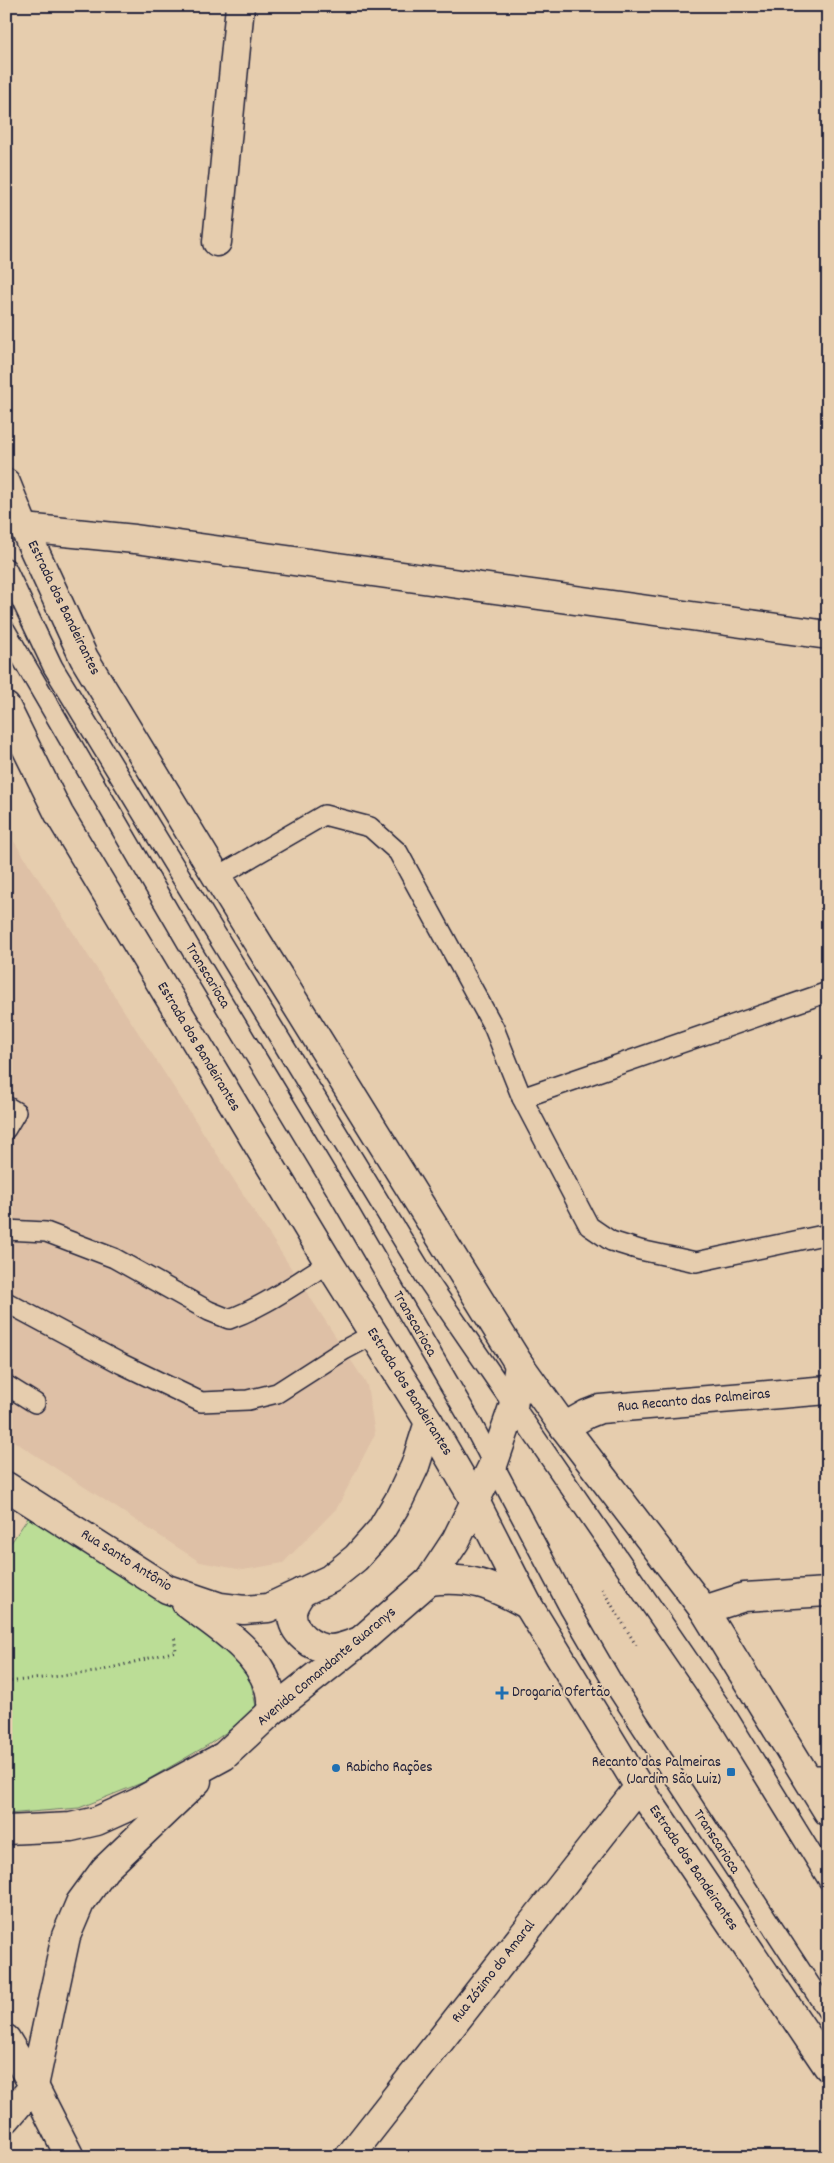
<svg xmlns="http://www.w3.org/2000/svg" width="834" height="2163" viewBox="0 0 834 2163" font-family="Dekko,sans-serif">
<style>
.built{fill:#dec0a6}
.green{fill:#bbdd96;stroke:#6e8068}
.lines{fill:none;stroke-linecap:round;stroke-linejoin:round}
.lane-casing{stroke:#22223b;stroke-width:22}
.street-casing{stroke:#22223b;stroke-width:31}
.secondary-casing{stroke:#22223b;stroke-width:31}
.primary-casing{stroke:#22223b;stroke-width:31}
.path{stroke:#22223b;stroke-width:3;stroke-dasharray:1 4;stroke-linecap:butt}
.lane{stroke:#e6cdae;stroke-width:19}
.street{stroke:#e6cdae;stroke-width:28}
.secondary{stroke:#e6cdae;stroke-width:28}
.primary{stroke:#e6cdae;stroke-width:28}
.poi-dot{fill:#1f6fb2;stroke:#e6cdae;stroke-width:2}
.labels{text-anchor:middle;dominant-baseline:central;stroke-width:4;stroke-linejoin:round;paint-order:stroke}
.street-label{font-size:15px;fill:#22223b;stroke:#e6cdae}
.poi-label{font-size:15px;fill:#22223b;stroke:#e6cdae;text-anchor:start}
</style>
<rect width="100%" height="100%" fill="#e6cdae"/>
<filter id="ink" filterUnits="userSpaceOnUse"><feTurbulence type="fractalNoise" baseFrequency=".02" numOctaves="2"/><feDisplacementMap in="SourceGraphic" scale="10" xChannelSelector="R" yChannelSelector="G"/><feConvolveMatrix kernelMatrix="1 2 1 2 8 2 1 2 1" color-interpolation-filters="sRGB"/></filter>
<g filter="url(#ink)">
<path class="built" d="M6,829L367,1385L375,1434L337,1508L283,1563L243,1570L200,1562L6,1436Z"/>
<path class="green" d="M28,1518L172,1604L225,1647L249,1674L257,1711L208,1745L144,1782L79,1808L6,1814V1550Z"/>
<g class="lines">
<g class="lane-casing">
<g id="lane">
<path d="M6,568L53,667L426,1278L729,1719L828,1880"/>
<path d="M6,631L192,951L338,1193L469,1418L570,1609L613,1683L828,2012"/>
<path d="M217,877L324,815L370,827L398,852L494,1028L522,1098L828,992"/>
<path d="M522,1098L589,1226L611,1241L640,1250L696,1262L828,1234"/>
<path d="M6,1106L16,1112L6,1129"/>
<path d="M6,1230L46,1232L114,1258L209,1311L229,1319C266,1306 295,1283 329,1263"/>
<path d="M6,1302L122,1364L201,1402L248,1400L277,1393L344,1350L374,1334"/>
<path d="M6,1385L35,1403"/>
<path d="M805,1775H828"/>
</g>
</g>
<g class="street-casing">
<g id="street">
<path d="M217,242L240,6"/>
<path d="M24,528L135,539L828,635"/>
<path d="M564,1427L587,1414L600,1409L828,1390"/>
<path d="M704,1610L744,1597L828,1592"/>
<path d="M6,2039L34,2086L70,2157"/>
<path d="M6,2119L34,2086"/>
<path d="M349,2157L639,1787"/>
</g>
</g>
<g class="secondary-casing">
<g id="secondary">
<path d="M6,1486L167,1589L220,1607L244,1610L268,1608L330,1579L356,1558L381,1530L399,1500L415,1466L429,1422"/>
<path d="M302,1592C298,1598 292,1606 292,1614C292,1633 312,1648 330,1649C339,1649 349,1645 357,1642"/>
<path d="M186,1603C216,1626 256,1649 269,1688C271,1695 271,1703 272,1711"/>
<path d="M6,1830L71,1827L97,1821L139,1802L224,1756L272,1711L359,1642L429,1581L456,1540L493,1465L513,1407L519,1364"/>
<path d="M34,2086L66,1936L80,1903L105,1869L197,1781"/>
</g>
</g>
<g class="primary-casing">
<g id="primary">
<path d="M6,483L24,528L84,658L217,877L519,1364L564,1427L704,1610L828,1812"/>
<path d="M6,707L59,814L329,1263L429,1422L475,1501L528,1605L639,1787L828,2067"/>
<path d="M429,1581C471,1576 491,1585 528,1605"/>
</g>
</g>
<g class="path">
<path d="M602,1589L636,1645"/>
<path d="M6,1682L96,1672L176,1651L174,1635"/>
</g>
<use href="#lane" class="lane"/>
<use href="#street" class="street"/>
<use href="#secondary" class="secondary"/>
<use href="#primary" class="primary"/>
</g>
</g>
<g class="poi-dot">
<path d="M499.5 1685.5h5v5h5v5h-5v5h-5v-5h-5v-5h5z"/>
<circle cx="336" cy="1768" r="5"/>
<rect x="726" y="1767" width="10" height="10" rx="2.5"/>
</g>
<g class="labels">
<g class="street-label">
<text transform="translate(63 608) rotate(64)">Estrada dos Bandeirantes</text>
<text transform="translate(207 976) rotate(59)">Transcarioca</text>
<text transform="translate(198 1047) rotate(59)">Estrada dos Bandeirantes</text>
<text transform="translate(414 1324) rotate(60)">Transcarioca</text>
<text transform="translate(409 1392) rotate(58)">Estrada dos Bandeirantes</text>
<text transform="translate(694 1401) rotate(-5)">Rua Recanto das Palmeiras</text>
<text transform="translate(126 1561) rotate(32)">Rua Santo Antônio</text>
<text transform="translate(327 1667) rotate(-40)">Avenida Comandante Guaranys</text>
<text transform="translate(716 1842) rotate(57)">Transcarioca</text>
<text transform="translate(693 1868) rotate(56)">Estrada dos Bandeirantes</text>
<text transform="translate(494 1972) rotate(-52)">Rua Zózimo do Amaral</text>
</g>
<g class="poi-label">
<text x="512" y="1693">Drogaria Ofertão</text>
<text x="721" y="1763" text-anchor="end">Recanto das Palmeiras<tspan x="721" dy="17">(Jardim São Luiz)</tspan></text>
<text x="346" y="1768">Rabicho Rações</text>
</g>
</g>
<rect width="834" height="2163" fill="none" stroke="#e6cdae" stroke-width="25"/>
<rect x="12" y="12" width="809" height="2138" fill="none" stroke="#22223b" stroke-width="2" filter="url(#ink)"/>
</svg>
